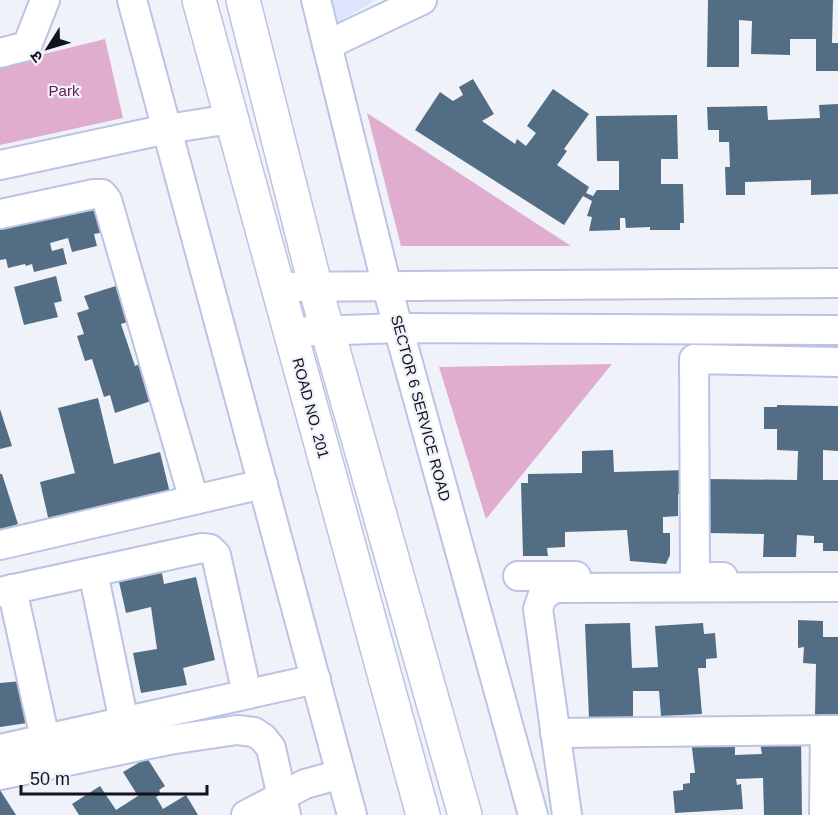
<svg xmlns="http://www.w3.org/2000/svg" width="838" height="815" viewBox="0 0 838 815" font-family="Helvetica,'Noto Sans Devanagari',sans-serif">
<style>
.built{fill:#dee4fd}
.green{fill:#e0adce}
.building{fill:#536e84}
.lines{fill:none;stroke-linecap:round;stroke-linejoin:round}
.minor-casing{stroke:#bcc3e4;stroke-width:32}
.secondary-casing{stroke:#bcc3e4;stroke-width:36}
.minor{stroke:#fff;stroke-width:28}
.secondary{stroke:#fff;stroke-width:33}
.labels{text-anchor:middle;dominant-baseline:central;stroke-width:4.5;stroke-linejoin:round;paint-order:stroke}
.park-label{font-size:15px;fill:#661953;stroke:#f0f2f9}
.street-label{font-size:15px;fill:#11131e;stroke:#f0f2f9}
</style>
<rect width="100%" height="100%" fill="#f0f2f9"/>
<path class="built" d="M331,0H376L338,22Z"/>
<g class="green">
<path d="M105,39L123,118L0,145V65Z"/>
<path d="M367,113L571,246H401Z"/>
<path d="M612,364L486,519L439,367Z"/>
</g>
<g class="building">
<path d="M708,0H833L832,43H838V71H816V39H790V55L751,54L752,21L739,20V67H707Z"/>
<path d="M473,79L494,114L482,121L515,144L517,139L526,146L536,133L527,126L553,89L589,114L564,149L567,151L557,165L589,187L586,193L593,196L597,190H619V161H597L596,116L677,115L678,159H661V184H683L684,223H680V230H650V227L626,228L625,218H620V230L589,231L592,217L587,216L592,201L583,196L564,225L415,130L440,92L453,101L463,95L459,87Z"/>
<path d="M838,104V194L811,195V180L745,182V195H726L725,167H730L729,142H719V130H708L707,107L767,106L768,120L820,118L819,105Z"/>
<path d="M96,198L105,232L94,234L97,246L72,252L68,238L50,243L52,251L63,248L67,264L34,272L32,264L26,266L25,264L8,268L6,259L0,260V222Z"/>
<path d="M56,276L62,301L54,303L58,317L24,325L14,287Z"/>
<path d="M119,285L131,321L121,324L135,366L142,363L154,400L115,413L110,395L104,397L92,359L85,361L77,336L84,334L77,313L89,309L84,296Z"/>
<path d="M98,398L114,464L160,452L170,493L50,526L40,482L75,473L58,408Z"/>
<path d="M777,405L838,406V451L823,450V480H838V551H823V543H814V536L797,535L796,557H763L764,534L707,533L708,479L797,480L798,451L777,450V429H764V407H777Z"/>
<path d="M0,409L12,446L0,449Z"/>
<path d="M613,450L614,472L687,470L688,494H678V516L663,517V533H670V555L666,564L630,561L627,530L565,532V547L547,548L548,556H523L521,483H528V474L582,473V451Z"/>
<path d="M0,474H2L18,524L0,530Z"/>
<path d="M160,563L164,584L196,577L215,660L183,668L187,685L141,693L133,653L157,649L151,607L126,613L117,573Z"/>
<path d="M798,620L823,621V637H838V716L815,715L816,664L803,663L804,647L798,648Z"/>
<path d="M630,623L632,668L658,667L655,626L703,623L704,634L715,633L717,658L706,659V668H698L702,714L661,716L659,691H633V717L589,718L585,624Z"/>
<path d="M22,681L27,723L0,727V683Z"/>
<path d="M735,738V755L762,754L759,738H801L802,815H764L763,778L736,779L737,785L741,784L743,809L675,813L673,791L683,790V784L690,783V773H695L691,740Z"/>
<path d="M147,758L165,786L159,790L161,794L156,797L163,809L186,795L198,815H79L72,804L100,786L116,810L138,796L123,772Z"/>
<path d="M0,790L16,815H0Z"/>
</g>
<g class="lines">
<g class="minor-casing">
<g id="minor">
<path d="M132,0L352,815"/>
<path d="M316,0L387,287L533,815"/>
<path d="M327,45L422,0"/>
<path d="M0,53L27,46L45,0"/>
<path d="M0,165L167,129L231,119"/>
<path d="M0,214L94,194H102L107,200L194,500"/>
<path d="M277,287L838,283"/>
<path d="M289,332L399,328L838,330"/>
<path d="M0,545L263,484"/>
<path d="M93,572L124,722"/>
<path d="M518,576H576"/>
<path d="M723,577H695L694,359L838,362"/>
<path d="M12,589L45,739"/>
<path d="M0,592L202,548L210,549L216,555L247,694"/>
<path d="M555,733L838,730"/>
<path d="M0,749L316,679"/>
<path d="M0,775L169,740L237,730L254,732L263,738L271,748L286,815"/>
<path d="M246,815L305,784L341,774"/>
<path d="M567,815L538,609L542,597L554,588L838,587"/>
<path d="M824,815L825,730"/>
</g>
</g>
<g class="secondary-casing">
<g id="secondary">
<path d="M199,0L423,815"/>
<path d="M243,0L320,304L465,815"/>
</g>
</g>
<use href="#minor" class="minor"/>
<use href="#secondary" class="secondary"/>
</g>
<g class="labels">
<g class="park-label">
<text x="64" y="90">Park</text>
</g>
<g class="street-label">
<text transform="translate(311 408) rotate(75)">ROAD NO. 201</text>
<text transform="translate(421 408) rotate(75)">SECTOR 6 SERVICE ROAD</text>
</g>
</g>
<g transform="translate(48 48) rotate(233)" stroke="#f0f2f9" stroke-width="4.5" paint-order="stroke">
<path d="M0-4.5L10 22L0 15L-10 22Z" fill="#11131e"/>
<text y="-9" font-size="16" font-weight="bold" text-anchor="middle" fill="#11131e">उ</text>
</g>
<path d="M21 785v9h186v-9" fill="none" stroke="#11131e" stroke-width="3"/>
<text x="30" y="785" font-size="18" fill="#11131e" stroke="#f0f2f9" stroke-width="4.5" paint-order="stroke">50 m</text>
</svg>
